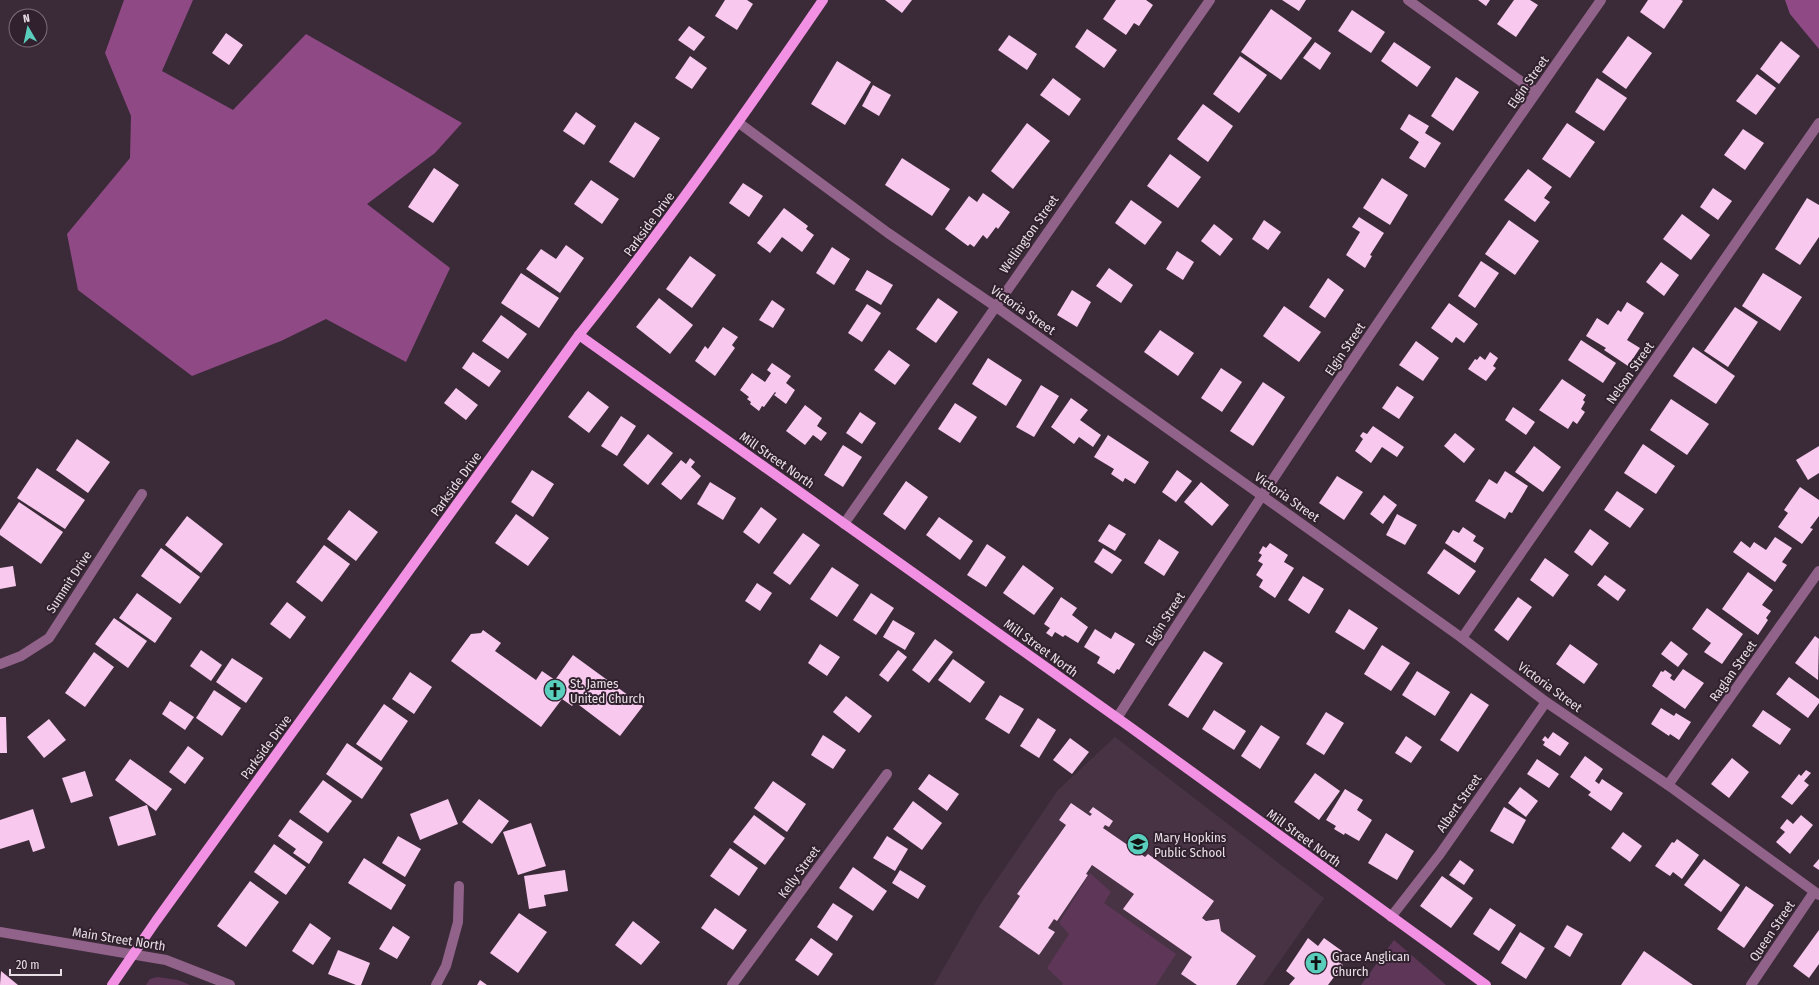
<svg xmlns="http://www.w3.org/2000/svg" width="1819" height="985" viewBox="0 0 1819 985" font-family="'Fira Sans Condensed',sans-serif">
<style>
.built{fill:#483345}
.green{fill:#5e3658}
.forest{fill:#8f4a86}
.building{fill:#f8c8ef}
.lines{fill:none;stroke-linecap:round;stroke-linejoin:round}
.minor{stroke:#92638a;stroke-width:10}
.major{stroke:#f291e4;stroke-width:10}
.labels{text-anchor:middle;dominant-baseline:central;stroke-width:4;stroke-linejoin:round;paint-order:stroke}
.street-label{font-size:13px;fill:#e9dee6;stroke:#31212e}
.poi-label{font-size:13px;fill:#e9dee6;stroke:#31212e;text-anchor:start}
</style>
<rect width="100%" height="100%" fill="#3b2b38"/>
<path class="built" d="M1115,737L1324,898L1263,985H934L981,903L1058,790Z"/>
<g class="green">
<path d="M1090,873L1111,892L1104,903L1176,954L1156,985H1062L1063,983L1047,968L1069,934L1059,923Z"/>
<path d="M1394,940L1446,985H1361Z"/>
<path d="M157,977L178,980L190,985H146L150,979Z"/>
</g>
<g class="forest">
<path d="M124,0H193L162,71L233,110L306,34L462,123L435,153L367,204L450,268L406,362L326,319L281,341L192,376L78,290L67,234L130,158L131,116L105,53Z"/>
<path d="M1785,0H1819V49L1790,14Z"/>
</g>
<g class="building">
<path d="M725,0H747L753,4L737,30L715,16Z"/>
<path d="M885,0H912L902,13Z"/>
<path d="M1116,0H1146L1153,5L1139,26L1134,23L1126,35L1103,19Z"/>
<path d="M1282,0H1306L1299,11Z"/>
<path d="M1478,0H1490L1486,6Z"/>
<path d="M1514,0H1530L1538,5L1516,37L1497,24Z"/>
<path d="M1648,0H1681L1683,1L1664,29L1640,12Z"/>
<path d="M1271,9L1312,38L1281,80L1241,52Z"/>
<path d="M1352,10L1385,32L1371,53L1338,31Z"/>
<path d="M689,26L705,37L694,51L678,40Z"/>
<path d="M1087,29L1117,50L1104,68L1075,47Z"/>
<path d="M226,33L243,45L229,65L212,53Z"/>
<path d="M1009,35L1037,54L1027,70L998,50Z"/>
<path d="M1628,36L1652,53L1626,89L1602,72Z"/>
<path d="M1781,41L1800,56L1779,84L1760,69Z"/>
<path d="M1315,42L1331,53L1320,70L1303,58Z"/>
<path d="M1394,42L1431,67L1417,87L1381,61Z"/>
<path d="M690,56L707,68L692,89L675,78Z"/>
<path d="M1240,56L1267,75L1239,113L1213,94Z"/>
<path d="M837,61L871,82L845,125L811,104Z"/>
<path d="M1757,74L1776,88L1756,115L1736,101Z"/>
<path d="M1456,77L1479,92L1453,131L1431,116Z"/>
<path d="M1053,78L1081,99L1069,116L1040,95Z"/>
<path d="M1597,78L1627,98L1604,131L1575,112Z"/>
<path d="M873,85L891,95L879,116L862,106Z"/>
<path d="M1203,104L1233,126L1208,162L1177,139Z"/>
<path d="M576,112L596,126L584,145L563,131Z"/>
<path d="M1409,114L1429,126L1425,133L1441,143L1425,168L1409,158L1419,142L1400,129Z"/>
<path d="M635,122L660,138L634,178L609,162Z"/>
<path d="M1027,123L1050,141L1013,189L991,171Z"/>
<path d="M1567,123L1595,142L1570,178L1542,159Z"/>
<path d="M1743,129L1764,143L1745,170L1724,155Z"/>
<path d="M1170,154L1201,177L1178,208L1147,186Z"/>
<path d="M902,158L950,189L932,216L885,185Z"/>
<path d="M434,168L459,185L433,223L408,207Z"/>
<path d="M1528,169L1552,187L1544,198L1550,202L1535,222L1504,200Z"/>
<path d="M1382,178L1408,195L1390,225L1363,208Z"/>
<path d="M591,180L619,199L602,224L574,204Z"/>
<path d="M743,183L763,196L749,217L729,203Z"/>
<path d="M1713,188L1732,201L1718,220L1700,207Z"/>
<path d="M983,193L1010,212L998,229L996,227L987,239L983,235L974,247L970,244L968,246L945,229L969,196L977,202Z"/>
<path d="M1807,198L1819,205V237L1800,265L1775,249Z"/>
<path d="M1131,200L1162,222L1145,245L1115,223Z"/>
<path d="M784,208L808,226L806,229L814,235L802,252L782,237L770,253L757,243Z"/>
<path d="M1682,214L1710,235L1691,260L1663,239Z"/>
<path d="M1359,217L1384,233L1370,255L1372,256L1365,268L1346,255L1360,232L1352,227Z"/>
<path d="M1264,220L1281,232L1268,250L1252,239Z"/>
<path d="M1509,220L1539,241L1515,275L1485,254Z"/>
<path d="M1214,224L1233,239L1220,256L1201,241Z"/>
<path d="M566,245L584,258L560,293L526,269L541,249L556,259Z"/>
<path d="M832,247L850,259L834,285L816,273Z"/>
<path d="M1177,251L1194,262L1183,280L1166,269Z"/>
<path d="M690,256L716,275L692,308L666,289Z"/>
<path d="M1481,261L1499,273L1475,308L1458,296Z"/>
<path d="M1661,262L1679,275L1664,296L1646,282Z"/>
<path d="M1109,268L1133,285L1121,303L1096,286Z"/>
<path d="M867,270L893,285L881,305L855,290Z"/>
<path d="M521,273L559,298L539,328L501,303Z"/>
<path d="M1763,273L1802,297L1780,331L1742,306Z"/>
<path d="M1328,278L1344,290L1325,318L1309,307Z"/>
<path d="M1072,290L1091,302L1077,327L1057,315Z"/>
<path d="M659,298L693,325L670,354L636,327Z"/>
<path d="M938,298L958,312L936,343L916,329Z"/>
<path d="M772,300L785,309L773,328L759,320Z"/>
<path d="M1627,302L1644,313L1627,340L1640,348L1628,366L1604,350L1606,348L1586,336L1597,318L1608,325L1618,310L1621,312Z"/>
<path d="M1449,303L1478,324L1464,343L1456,337L1452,343L1431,328Z"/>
<path d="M867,304L881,313L862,342L848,333Z"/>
<path d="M1284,306L1321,332L1299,362L1263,336Z"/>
<path d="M1735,307L1758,322L1728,367L1704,351Z"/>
<path d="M501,315L527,334L508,359L482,341Z"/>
<path d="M723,327L738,337L732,345L735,348L715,376L695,361L705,346L708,349Z"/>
<path d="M1160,330L1194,353L1178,376L1144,352Z"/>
<path d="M1581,340L1616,363L1603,383L1568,360Z"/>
<path d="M1416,341L1439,358L1423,381L1399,365Z"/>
<path d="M1693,347L1735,376L1716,404L1673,376Z"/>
<path d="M889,350L910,365L895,385L874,370Z"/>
<path d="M473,352L501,371L489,387L462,368Z"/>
<path d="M1490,352L1498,358L1493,366L1496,368L1486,381L1468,369L1475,359L1477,360L1480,356L1485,360Z"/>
<path d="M988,358L1022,380L1006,406L972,384Z"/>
<path d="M772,363L791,376L786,383L795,390L786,404L774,395L776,393L775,392L764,407L762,406L759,411L750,404L751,402L747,399L749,397L740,390L752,373L765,382L771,373L767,370Z"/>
<path d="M1221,368L1242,382L1222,412L1201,398Z"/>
<path d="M1562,379L1586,395L1583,400L1585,402L1581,409L1585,412L1577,424L1573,421L1568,429L1539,410Z"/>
<path d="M1263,382L1285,397L1253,446L1230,431Z"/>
<path d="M1041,385L1059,396L1034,437L1016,427Z"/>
<path d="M1397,386L1414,397L1399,419L1382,408Z"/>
<path d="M456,388L478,405L466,420L444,403Z"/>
<path d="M588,391L609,407L589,433L568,417Z"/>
<path d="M1071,398L1088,410L1080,420L1101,435L1093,447L1079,437L1074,444L1051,427Z"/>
<path d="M1671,399L1709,424L1687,455L1650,430Z"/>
<path d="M955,403L977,417L960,443L938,429Z"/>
<path d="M805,405L822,418L817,426L827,433L821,441L813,435L805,445L786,431Z"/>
<path d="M1513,407L1535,422L1526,435L1505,420Z"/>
<path d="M860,412L876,423L862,444L846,433Z"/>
<path d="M621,416L636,426L617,456L601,446Z"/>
<path d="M1373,426L1404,447L1397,457L1382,447L1371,463L1355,451L1363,439L1360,436L1363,432L1367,434Z"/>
<path d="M1455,433L1475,449L1464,463L1444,446Z"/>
<path d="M648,434L673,453L648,485L623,465Z"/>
<path d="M1108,435L1149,462L1135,484L1125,478L1123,482L1111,474L1114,469L1094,457Z"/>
<path d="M77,439L110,462L88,493L56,470Z"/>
<path d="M1643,444L1675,466L1656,494L1624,473Z"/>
<path d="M843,445L862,457L843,487L824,475Z"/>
<path d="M1534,446L1561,467L1543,492L1515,472Z"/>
<path d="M1819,446V473L1808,480L1796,460Z"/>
<path d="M690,458L695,462L691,467L701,476L681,500L661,484L681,460L686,464Z"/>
<path d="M37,468L85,500L65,529L17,498Z"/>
<path d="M532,470L554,484L533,517L511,502Z"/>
<path d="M1177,470L1192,481L1176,502L1162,492Z"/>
<path d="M1505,471L1528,486L1512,513L1509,512L1505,519L1475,501L1489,479L1497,484Z"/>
<path d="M1337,476L1363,492L1344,520L1319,503Z"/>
<path d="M906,481L928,497L905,530L883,514Z"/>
<path d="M710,482L736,498L723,520L697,504Z"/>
<path d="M1201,482L1229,505L1212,526L1184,502Z"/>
<path d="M1800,487L1819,500V516L1810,528L1813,529L1802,544L1778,527L1788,513L1784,510Z"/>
<path d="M1617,491L1644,509L1630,528L1604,510Z"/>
<path d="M1384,495L1397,505L1383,524L1370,514Z"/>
<path d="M19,502L63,532L41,564L0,535V530Z"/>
<path d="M761,507L777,519L759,544L743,532Z"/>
<path d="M349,510L378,532L356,561L327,539Z"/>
<path d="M516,514L549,538L528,566L495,543Z"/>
<path d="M1397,514L1417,525L1405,545L1386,535Z"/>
<path d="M187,516L223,544L201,573L165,545Z"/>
<path d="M939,517L973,541L960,560L926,535Z"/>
<path d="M1109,524L1126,534L1115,551L1098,541Z"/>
<path d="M1463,527L1476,536L1473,541L1484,548L1475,563L1445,543L1453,530L1459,533Z"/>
<path d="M1590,529L1609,543L1592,566L1574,552Z"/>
<path d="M803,533L820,545L790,585L773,573Z"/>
<path d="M1775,537L1792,548L1782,562L1787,565L1775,582L1733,552L1741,541L1750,548L1754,542L1766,550Z"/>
<path d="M1159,539L1179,552L1164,576L1144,563Z"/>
<path d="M1270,543L1288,555L1284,562L1294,568L1275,598L1259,587L1263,580L1256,575L1263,564L1258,561L1262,555L1259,553L1263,546L1266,548Z"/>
<path d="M987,544L1006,557L986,587L967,575Z"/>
<path d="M324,545L350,564L322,602L296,582Z"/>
<path d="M161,548L200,577L180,604L141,576Z"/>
<path d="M1103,548L1122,560L1112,574L1094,562Z"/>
<path d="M1444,549L1476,571L1459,595L1427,573Z"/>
<path d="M1545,558L1569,575L1553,597L1530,580Z"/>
<path d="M1023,565L1054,588L1034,615L1003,593Z"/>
<path d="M13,566L16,586L0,589V568Z"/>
<path d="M832,567L859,585L837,617L810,599Z"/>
<path d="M1748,572L1773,590L1762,605L1771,611L1766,618L1768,620L1758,635L1722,609Z"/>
<path d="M1605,575L1626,590L1618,601L1597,585Z"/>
<path d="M1303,576L1324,589L1309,614L1288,600Z"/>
<path d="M757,583L772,593L760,611L745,601Z"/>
<path d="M137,593L172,618L155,643L119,618Z"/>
<path d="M871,593L894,608L876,635L853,620Z"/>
<path d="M1061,597L1077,608L1072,615L1088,627L1078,643L1065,635L1063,637L1055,632L1052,637L1046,633L1050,628L1044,624Z"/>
<path d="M1518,597L1532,607L1508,641L1494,630Z"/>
<path d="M287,602L306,617L290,639L270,624Z"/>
<path d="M1707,608L1743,634L1722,664L1704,652L1711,643L1692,629Z"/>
<path d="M1349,609L1378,628L1364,650L1335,632Z"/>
<path d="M114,618L147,641L128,668L95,644Z"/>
<path d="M893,620L915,633L905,650L883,637Z"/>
<path d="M1095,629L1111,639L1115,632L1135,644L1119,670L1117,669L1114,674L1097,663L1100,657L1084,647Z"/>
<path d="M483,630L501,643L495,651L536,680L542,671L555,680L573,655L643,706L620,736L575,702L572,706L562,699L541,727L451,661L471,634L481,633Z"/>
<path d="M1815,636L1819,639L1818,680L1795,663Z"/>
<path d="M935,639L953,652L929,683L912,670Z"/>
<path d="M1671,641L1688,654L1678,667L1661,654Z"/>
<path d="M820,644L840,657L827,676L808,663Z"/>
<path d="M1570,644L1598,664L1584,684L1556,664Z"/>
<path d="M1382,645L1410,663L1391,691L1364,674Z"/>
<path d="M201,650L222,665L211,681L190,666Z"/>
<path d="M898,650L907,657L888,682L879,675Z"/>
<path d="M1204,651L1223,663L1188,718L1168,705Z"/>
<path d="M94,652L114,667L85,707L65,693Z"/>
<path d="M232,658L263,678L246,703L216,682Z"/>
<path d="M953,659L985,682L970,703L938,680Z"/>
<path d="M1683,669L1704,683L1685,709L1652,686L1661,671L1663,672L1665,670L1672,675L1670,678L1674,681Z"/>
<path d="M1417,671L1450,692L1435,716L1402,695Z"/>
<path d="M410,672L432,687L414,714L392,699Z"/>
<path d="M1789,677L1819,699V703L1808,718L1776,694Z"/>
<path d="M214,690L241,708L222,736L196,718Z"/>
<path d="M1471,693L1489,705L1458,752L1440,740Z"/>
<path d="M1000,695L1024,709L1009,734L985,719Z"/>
<path d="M846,696L872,716L859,733L833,712Z"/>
<path d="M170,701L194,717L185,730L162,714Z"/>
<path d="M384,704L408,721L381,761L356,744Z"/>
<path d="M1661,708L1674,716L1676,713L1691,722L1679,740L1670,734L1669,736L1651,724Z"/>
<path d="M1214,710L1246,731L1234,750L1202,729Z"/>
<path d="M1763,710L1791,729L1780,745L1752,726Z"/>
<path d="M1326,712L1344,723L1324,755L1306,744Z"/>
<path d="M0,717H6L7,753H0Z"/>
<path d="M1038,718L1056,730L1039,758L1020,746Z"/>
<path d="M49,719L66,740L44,758L27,737Z"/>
<path d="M1261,725L1280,737L1260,769L1241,756Z"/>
<path d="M1553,732L1569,743L1560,756L1543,745L1545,742L1542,740L1545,736L1548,739Z"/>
<path d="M823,735L846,750L833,769L811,755Z"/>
<path d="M1406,736L1422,747L1411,763L1395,753Z"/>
<path d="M1070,738L1089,752L1072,774L1053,760Z"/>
<path d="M347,743L383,768L362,799L326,774Z"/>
<path d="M188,746L204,758L185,784L169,772Z"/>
<path d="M1585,756L1603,769L1595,781L1599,784L1602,779L1623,793L1611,811L1588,795L1591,792L1570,777Z"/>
<path d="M1732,758L1749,772L1729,798L1711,784Z"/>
<path d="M130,759L172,789L156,811L115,780Z"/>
<path d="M1537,759L1559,774L1549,788L1527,774Z"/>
<path d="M1806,770L1811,773L1804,781L1809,785L1792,805L1781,797L1799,774L1801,776Z"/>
<path d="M85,771L93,796L71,803L62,778Z"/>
<path d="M1315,773L1340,791L1319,820L1294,802Z"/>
<path d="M929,774L959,794L947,811L918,789Z"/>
<path d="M323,780L352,801L328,833L299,812Z"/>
<path d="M773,781L806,804L787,832L754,808Z"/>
<path d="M1520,787L1538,801L1526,817L1508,803Z"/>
<path d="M1345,789L1363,800L1357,810L1372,820L1359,841L1345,833L1344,835L1334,829L1336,826L1326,820Z"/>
<path d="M448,799L458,824L420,840L410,814Z"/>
<path d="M479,799L509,821L492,844L462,822Z"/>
<path d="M913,801L942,823L922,850L893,829Z"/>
<path d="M1071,803L1090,816L1092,814L1089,812L1093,807L1113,821L1109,827L1105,825L1103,828L1145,857L1148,854L1214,901L1202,918L1206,921L1219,919L1221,931L1256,956L1236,985H1197L1181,974L1192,957L1123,909L1134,894L1092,865L1086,874L1088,875L1057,921L1054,919L1048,928L1055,932L1039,955L999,927L1020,896L1017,894L1066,825L1059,820Z"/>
<path d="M147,805L156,835L118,846L109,817Z"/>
<path d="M1504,807L1526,820L1513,844L1490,831Z"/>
<path d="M33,809L45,848L33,852L29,840L0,849V820Z"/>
<path d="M754,815L785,838L765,865L733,842Z"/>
<path d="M1801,815L1813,825L1790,854L1776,842L1785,832L1780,828L1787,819L1793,824Z"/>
<path d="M290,819L323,842L309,864L293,853L296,849L278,836Z"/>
<path d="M531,823L546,866L518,875L503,832Z"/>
<path d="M1623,832L1642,846L1630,862L1611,848Z"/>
<path d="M1386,833L1414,851L1397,880L1368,863Z"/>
<path d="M398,836L421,849L405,877L382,863Z"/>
<path d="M887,836L908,849L895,871L873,858Z"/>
<path d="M1677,839L1699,855L1682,879L1673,872L1670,876L1655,866L1672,842L1674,843Z"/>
<path d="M274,844L306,867L286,895L254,872Z"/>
<path d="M730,848L758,868L739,896L710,876Z"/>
<path d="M364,858L406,885L391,910L348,883Z"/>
<path d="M1704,859L1740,885L1721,912L1684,885Z"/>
<path d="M1819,859V870L1813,866Z"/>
<path d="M1460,860L1474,870L1464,885L1449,875Z"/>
<path d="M853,867L887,891L873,911L839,888Z"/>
<path d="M565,870L568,891L544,895L546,906L529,909L524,876Z"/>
<path d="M900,870L926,886L918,899L892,883Z"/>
<path d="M1442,876L1473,898L1451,928L1420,906Z"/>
<path d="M250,881L279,902L246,947L217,926Z"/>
<path d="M1746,886L1774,905L1744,948L1717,929Z"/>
<path d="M833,903L853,916L837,941L817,927Z"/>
<path d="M715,908L747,930L733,950L701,928Z"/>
<path d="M1490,908L1516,925L1499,951L1473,934Z"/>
<path d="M519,913L547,932L518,973L490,953Z"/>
<path d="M633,921L660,942L641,965L615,945Z"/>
<path d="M310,923L331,938L313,965L292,951Z"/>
<path d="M1567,925L1583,934L1570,957L1554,947Z"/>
<path d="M393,926L410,937L397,959L379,949Z"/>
<path d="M1819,930V964L1809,978L1793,966Z"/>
<path d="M1520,932L1545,948L1526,979L1501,963Z"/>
<path d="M811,938L833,954L818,976L795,960Z"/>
<path d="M1308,938L1318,946L1324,938L1342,951L1336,960L1343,965L1328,985H1289L1295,978L1286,971Z"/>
<path d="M338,950L370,963L361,985H356L328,974Z"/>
<path d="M1644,951L1693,985H1621Z"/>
<path d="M1,971L18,985H0Z"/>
<path d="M480,980L487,985H477Z"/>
</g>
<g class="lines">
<g class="minor">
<path d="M1408,0L1536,92"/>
<path d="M739,123L888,233L995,306L1261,495L1462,638L1546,702L1668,785L1819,895"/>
<path d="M844,524L1210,0"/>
<path d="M1462,638L1819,123"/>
<path d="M0,664L21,656L49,638L142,494"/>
<path d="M1117,718C1273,475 1435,236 1601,0"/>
<path d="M1668,785L1819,571"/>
<path d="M1391,917L1440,854L1546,702"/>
<path d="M0,932L166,960L230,985"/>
<path d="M436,985L446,966L458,922L459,886"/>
<path d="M732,985L887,774"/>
<path d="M1751,985L1814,892"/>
</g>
<g class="major">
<path d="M579,335L1130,727L1486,985"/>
<path d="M112,985L156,921L579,335C665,227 745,114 823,0"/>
</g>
</g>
<defs>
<g id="church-disc" transform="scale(1.15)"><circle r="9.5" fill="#5acebd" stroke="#31212e"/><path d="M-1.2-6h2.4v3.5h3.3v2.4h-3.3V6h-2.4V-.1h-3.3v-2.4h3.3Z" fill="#111"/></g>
<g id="school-disc" transform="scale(1.15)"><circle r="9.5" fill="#5acebd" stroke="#31212e"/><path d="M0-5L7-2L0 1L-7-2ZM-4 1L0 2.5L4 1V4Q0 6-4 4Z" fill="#111"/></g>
</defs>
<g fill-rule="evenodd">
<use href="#church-disc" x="555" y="690"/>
<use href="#school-disc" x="1138" y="844"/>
<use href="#church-disc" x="1316" y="963"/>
</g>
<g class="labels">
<g class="street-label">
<text transform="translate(1528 82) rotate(-55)">Elgin Street</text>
<text transform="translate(649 224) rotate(-54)">Parkside Drive</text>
<text transform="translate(1029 234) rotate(-55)">Wellington Street</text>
<text transform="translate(1023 310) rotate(35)">Victoria Street</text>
<text transform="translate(1345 349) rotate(-56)">Elgin Street</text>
<text transform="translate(1630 373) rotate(-55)">Nelson Street</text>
<text transform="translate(777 460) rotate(35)">Mill Street North</text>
<text transform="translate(456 484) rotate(-54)">Parkside Drive</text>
<text transform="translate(1287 497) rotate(35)">Victoria Street</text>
<text transform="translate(69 582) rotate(-57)">Summit Drive</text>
<text transform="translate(1165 619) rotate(-57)">Elgin Street</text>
<text transform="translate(1041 648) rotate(36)">Mill Street North</text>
<text transform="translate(1733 671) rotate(-55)">Raglan Street</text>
<text transform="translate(1550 687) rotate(36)">Victoria Street</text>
<text transform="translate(266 747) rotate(-54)">Parkside Drive</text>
<text transform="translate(1459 803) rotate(-55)">Albert Street</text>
<text transform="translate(1304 838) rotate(36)">Mill Street North</text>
<text transform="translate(799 872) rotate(-54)">Kelly Street</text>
<text transform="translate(1772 931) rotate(-56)">Queen Street</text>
<text transform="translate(119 939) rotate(9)">Main Street North</text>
</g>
<g class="poi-label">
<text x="570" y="683">St. James<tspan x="570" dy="15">United Church</tspan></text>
<text x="1154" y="837">Mary Hopkins<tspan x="1154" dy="15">Public School</tspan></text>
<text x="1332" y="956">Grace Anglican<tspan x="1332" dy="15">Church</tspan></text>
</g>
</g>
<g transform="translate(28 28) rotate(351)"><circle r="19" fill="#31212e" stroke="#7b6d78"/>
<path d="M0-3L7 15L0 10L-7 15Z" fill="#5acebd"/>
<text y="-6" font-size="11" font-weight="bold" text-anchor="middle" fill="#e9dee6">N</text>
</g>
<path d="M10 969v6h51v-6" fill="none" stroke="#e9dee6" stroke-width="2"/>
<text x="16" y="969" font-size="12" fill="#e9dee6" stroke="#31212e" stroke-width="3" paint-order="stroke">20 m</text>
</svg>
